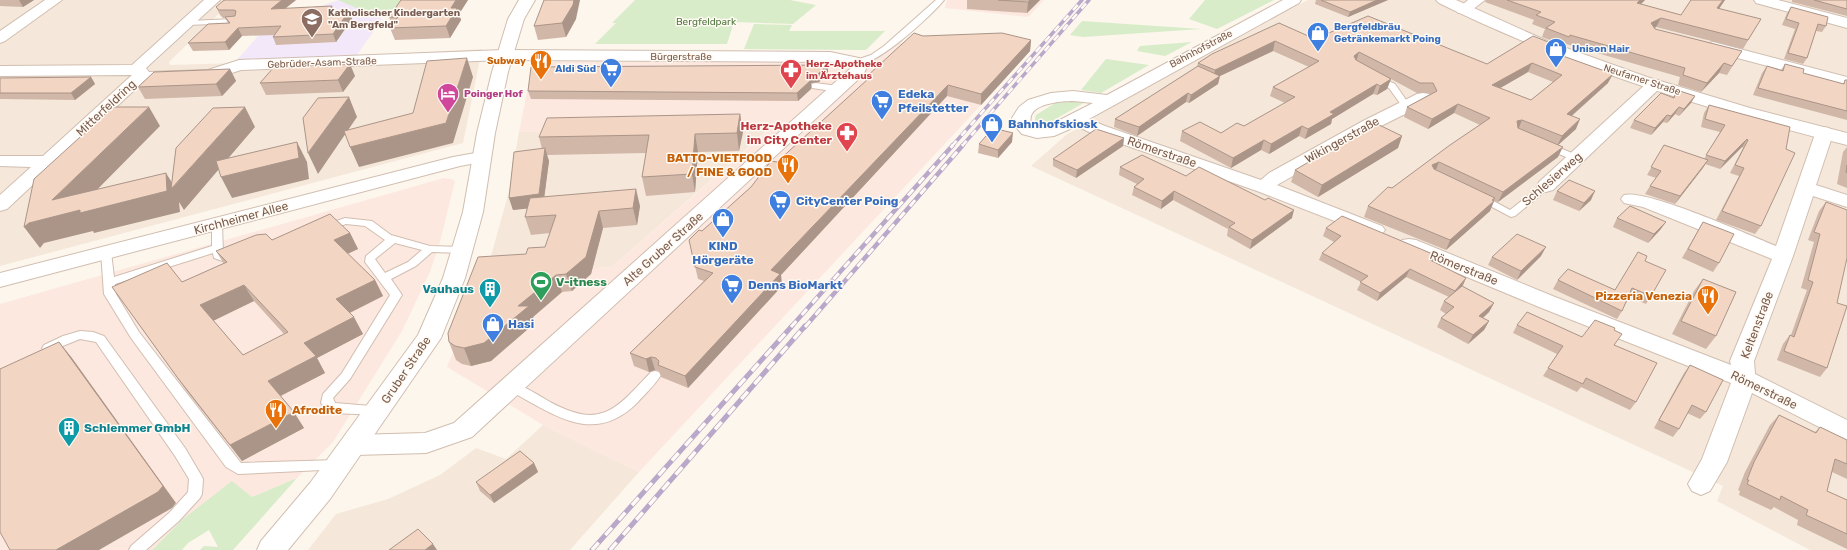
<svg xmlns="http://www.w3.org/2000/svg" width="1847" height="550" viewBox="0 0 1847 550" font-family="Rubik,sans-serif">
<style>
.residential{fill:#f5e8da}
.commercial{fill:#fde8e0}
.education{fill:#f3e8fa}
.green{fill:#d8ecc9}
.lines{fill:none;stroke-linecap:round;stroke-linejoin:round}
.service-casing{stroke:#d1beb0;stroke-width:2}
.minor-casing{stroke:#d1beb0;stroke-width:2}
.tertiary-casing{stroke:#d1beb0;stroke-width:2}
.service{fill:#fff;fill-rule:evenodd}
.minor{fill:#fff;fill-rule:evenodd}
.tertiary{fill:#fff;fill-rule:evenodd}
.rail-far2-casing{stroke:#b9a8c9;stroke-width:3.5}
.rail-far1-casing{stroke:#b9a8c9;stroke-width:4.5}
.rail-casing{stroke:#b9a8c9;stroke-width:5}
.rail-far2{stroke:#fffaf3;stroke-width:2.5;stroke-dasharray:7;stroke-linecap:butt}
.rail-far1{stroke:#fffaf3;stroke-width:3;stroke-dasharray:8;stroke-linecap:butt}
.rail{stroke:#fffaf3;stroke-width:3.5;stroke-dasharray:10;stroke-linecap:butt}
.wall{fill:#d1b7a8;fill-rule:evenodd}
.shaded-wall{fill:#aa9588}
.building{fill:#f3d5c3;stroke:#aa9588;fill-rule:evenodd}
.labels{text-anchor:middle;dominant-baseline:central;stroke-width:3;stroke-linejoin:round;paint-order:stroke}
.far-education-label{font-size:10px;font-weight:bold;fill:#785e54;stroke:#fffaf3;text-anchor:start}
.far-park-label{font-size:10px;fill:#537a41;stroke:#fffaf3}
.far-shop-label{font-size:10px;font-weight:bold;fill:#366cbe;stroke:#fffaf3;text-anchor:start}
.far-street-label{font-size:10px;fill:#7a5c4d;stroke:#fffaf3}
.far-food-label{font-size:10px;font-weight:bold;fill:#c56008;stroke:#fffaf3;text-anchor:end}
.far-health-label{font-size:10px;font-weight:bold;fill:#be3a42;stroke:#fffaf3;text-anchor:start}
.far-hotel-label{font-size:10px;font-weight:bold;fill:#b23c85;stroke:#fffaf3;text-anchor:start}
.shop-label{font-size:12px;font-weight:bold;fill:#366cbe;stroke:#fffaf3;text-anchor:start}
.street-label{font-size:12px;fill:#7a5c4d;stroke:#fffaf3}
.health-label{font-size:12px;font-weight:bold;fill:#be3a42;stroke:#fffaf3;text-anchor:end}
.food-label{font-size:12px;font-weight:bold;fill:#c56008;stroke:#fffaf3;text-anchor:end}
.leisure-label{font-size:12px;font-weight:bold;fill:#27864d;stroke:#fffaf3;text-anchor:start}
.culture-label{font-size:12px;font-weight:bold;fill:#0d838f;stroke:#fffaf3;text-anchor:end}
</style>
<rect width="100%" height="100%" fill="#fdf6ec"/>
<g class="residential">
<path d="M0,0H233L169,62L170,65L234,63L482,49L463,143L0,266Z"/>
<path d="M1308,0H1847V550H1810L1717,501L1723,486L1031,166L1066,135L1190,60Z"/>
<path d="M771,127L612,267L540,271L489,263L508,195L519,132Z"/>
<path d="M543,425L639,472L570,550H308L336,514L388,499L440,475L476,448L506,459Z"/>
</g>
<g class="commercial">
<path d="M947,0H1044L1028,17L945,8Z"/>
<path d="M1006,40L972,103L981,105L639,472L543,425L447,367L486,273L612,267L771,128L519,132L533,62L872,61L897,43Z"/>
<path d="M444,178L451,179L455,181L440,242L430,272L402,331L333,442L297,478L252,497L183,519L152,550H0V304Z"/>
</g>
<path class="education" d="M339,0L361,10H382L381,21L356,56L234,63L271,22Z"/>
<g class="green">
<path d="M338,0H402L392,10H361Z"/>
<path d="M635,0H790L816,5L793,24L734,22L727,44H595L616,23H612Z"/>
<path d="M1205,0H1274L1217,29L1189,19Z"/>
<path d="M1082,21L1201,29L1083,37L1070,35Z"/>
<path d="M754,24L792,25L789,31H885L866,50L744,49Z"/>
<path d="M1192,42L1165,56L1137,51L1140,46Z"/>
<path d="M1106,59L1149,65L1101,93L1081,90Z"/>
<path d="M1060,100L1087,101L1040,128C1035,124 1034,120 1036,115Z"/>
<path d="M297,478L233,550H200L204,546L218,547L209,530L188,543L182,550H152L183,519L232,481L252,497Z"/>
</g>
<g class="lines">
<g class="service-casing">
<g id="service">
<path d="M936,0H944C931,16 873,70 853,65V61L871,55L884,46Z"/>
<path d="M235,19H238V23L187,25L183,23L187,21Z"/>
<path d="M1376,75L1395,84L1411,107L1410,109H1404L1389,88L1373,80L1372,78Z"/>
<path d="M815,83L839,86L843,89L839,92L812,88V84Z"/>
<path d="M1548,143L1579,156L1581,158L1579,160H1573L1545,148L1543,146L1545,144Z"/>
<path d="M1546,183L1549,184L1551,186L1549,188L1515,216L1511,217L1475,198L1480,195L1484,196L1510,210L1543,184Z"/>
<path d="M345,218L372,221L391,235L430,246L462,247L467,250L462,253L432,252L416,266L391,279L402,295L350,379L333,398L335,403L383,407L385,410L383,413L379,415L332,413L328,411L321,403L323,394L342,373L390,295L365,262L366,256L385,240L365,226L346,224L326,231L321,228L322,226ZM395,243L422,250L408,262L385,273L375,259Z"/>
<path d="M217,221L222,224L223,254L229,256H239L240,258L239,260C228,263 224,262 214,258L213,253L115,284L116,294L139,332L241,463L338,460L343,461L345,465L343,469L238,474L226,467L131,338L104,294L101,252L102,250L106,249L111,252L114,277L212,246V224Z"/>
<path d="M80,331L93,332L104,336L185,448L201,475L203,479L202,494L200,498L179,521L146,550H129L131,546L169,513L188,492L189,479L175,456L96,342L80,339L48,352L44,351L42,348L44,345L63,336Z"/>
<path d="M655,371L659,372L661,375C655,385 645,394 637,403C592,447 553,413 508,390L506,387L508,384L512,382C526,387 538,395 550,402C602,430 616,409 651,372Z"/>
</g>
</g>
<g class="minor-casing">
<g id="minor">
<path d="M45,0H62L5,41L0,43V31Z"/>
<path d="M204,0H220L146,68L149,72L208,70L239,60L504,50L830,52L859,58L867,67L863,75L472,437L426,453L355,455L346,452L342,445L346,438L355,435L425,433L454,423L851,68L848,65L830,62L504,60L241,70L210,80L144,81L7,209L0,211V195L31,167L0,166V156H43L132,75L0,76V66L132,65Z"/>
<path d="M1283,0H1301L1299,3L1089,119L1105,126L1261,180L1269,173L1363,121L1417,94L1423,93L1429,94L1431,98L1429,102L1375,129L1277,185L1382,226L1385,230L1382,234L1375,236L1368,234L1257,191L1093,134L1077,126L1054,136L1037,138L1022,134L1014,125L1012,118L1019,107L1028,100L1051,93L1073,91L1107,95ZM1073,101L1093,103L1046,127H1038L1031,123C1026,104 1060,101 1073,101Z"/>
<path d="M1468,0H1485L1468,13H1458L1456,10Z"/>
<path d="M1754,0H1778L1847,18V28L1756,3Z"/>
<path d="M1713,42L1847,77V87L1707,50L1705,47L1707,44Z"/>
<path d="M1654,80L1660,82L1662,85L1660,88L1553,190L1546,192L1539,190L1537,186L1539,182L1648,82Z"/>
<path d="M1823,127L1829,128L1832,137L1816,185L1847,195V207L1813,196L1793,256L1754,361L1755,374L1847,420V441L1752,393L1727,462L1710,491L1701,495L1692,491L1688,484L1702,459L1731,383L1539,307L1402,250L1399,245L1402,240L1409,239L1416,240L1555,297L1731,365L1730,361L1772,259L1643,207L1624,203L1621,199L1624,195C1647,189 1749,235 1776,246L1814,137L1817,128Z"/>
<path d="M481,152L487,153L490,157L487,161L460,166L0,287V273L453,157Z"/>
</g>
</g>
<g class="tertiary-casing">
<g id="tertiary">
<path d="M519,0H535L524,19L508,72L495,133L483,212L465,278L441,338L330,499L288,550H257L261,541L310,483L418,335L443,278L463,212L477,133L492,72L508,19Z"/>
<path d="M1436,0H1456L1547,41L1647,77L1750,108L1847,133V145C1706,110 1569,67 1439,3Z"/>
</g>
</g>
<use href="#service" class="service"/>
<use href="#minor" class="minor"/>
<use href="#tertiary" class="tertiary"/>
<g class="rail-far2-casing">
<g id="rail-far2">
<path d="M952,146L1082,0"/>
<path d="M962,146L1089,0"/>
</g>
</g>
<g class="rail-far1-casing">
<g id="rail-far1">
<path d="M791,327L953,145"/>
<path d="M805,327L963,145"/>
</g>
</g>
<g class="rail-casing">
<g id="rail">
<path d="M592,550L792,326"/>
<path d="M610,550L805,326"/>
</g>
</g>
<use href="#rail-far2" class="rail-far2"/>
<use href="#rail-far1" class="rail-far1"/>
<use href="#rail" class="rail"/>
</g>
<g class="wall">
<path d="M0,0H34L23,7L0,6Z"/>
<path d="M225,0H296L285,9L334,11H349L352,19L336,42L276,45L273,37L274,35L242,36L229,50L193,51L188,43L228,23L225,18H223L220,15L216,7Z"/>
<path d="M401,0H468L459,14L461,20L450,38L395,40L390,28L392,25L389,17Z"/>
<path d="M967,0H1040L1027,13L967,9Z"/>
<path d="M1316,0H1388L1348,17L1315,4Z"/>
<path d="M1486,0H1645L1641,4L1681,15L1691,0H1725L1719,9L1761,19L1743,49L1656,27L1655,28V29L1742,51L1727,75L1719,73L1701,92L1678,85L1680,77L1566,44L1565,46L1542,37L1545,29L1532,24L1534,20L1485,2Z"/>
<path d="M1792,0H1847V16L1792,2Z"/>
<path d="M1791,7L1826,26L1822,32L1816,31L1807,58L1803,64L1784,59L1795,29L1782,25L1787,13Z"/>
<path d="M576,19L566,37L538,40L534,26Z"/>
<path d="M1279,23L1315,39L1487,64L1563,56L1608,83L1572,116L1576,129L1558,145V157L1498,202L1494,201L1490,211L1446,250L1364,217L1368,206L1392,188L1480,125L1454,113L1428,129L1404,117L1407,107L1430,94L1429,93H1417L1391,79L1387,89L1377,95L1373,94L1332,119L1331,124L1305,139L1299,136L1269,154L1261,150L1231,168L1180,141L1182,131L1221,133L1244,126L1285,103L1270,96L1273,87L1309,67L1273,51L1220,76L1218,84L1189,103L1186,102L1137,136L1114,127L1115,119L1197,67L1198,63ZM1528,72L1553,82L1531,100L1500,88Z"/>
<path d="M923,36L1031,40L1030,51L981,105L947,96L781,275L782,286L688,388L661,377L659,371L655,370L649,372L634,366L630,353L704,281L698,279L689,240L702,231L751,187L777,162L865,82V78Z"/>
<path d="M1785,64L1803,73L1843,84L1845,80H1847V120L1753,95L1762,73L1767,66L1781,70Z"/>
<path d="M230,69L236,81L222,96L145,99L138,87Z"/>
<path d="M828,73L819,82L811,83V89L798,101L531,99L528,91Z"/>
<path d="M355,76L343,92L266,95L260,83Z"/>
<path d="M91,77L95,84L75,100L0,99V78Z"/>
<path d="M1677,90L1695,96L1691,103L1679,116L1675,114L1667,123L1663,122L1651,135L1630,128L1634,120L1673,97Z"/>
<path d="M1709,105L1790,127L1761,226L1755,234L1716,220L1739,176L1730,173L1743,148L1742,147L1720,169L1705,164L1675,204L1645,194L1650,186L1656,178L1647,175L1664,145L1704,159L1720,132L1701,127L1704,113Z"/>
<path d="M740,114L743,132L739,151L698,152L695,192L646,196L642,177L646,153L547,155L549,161L544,197L640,206L637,225L603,228L591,274L572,291L562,292L533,317L535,323L491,361L471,366L462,364L456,360L449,342L526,254L545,247L550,233L531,235L525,217L528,208L513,210L509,198L542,149L539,137Z"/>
<path d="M1402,136L1398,148L1318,197L1291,182L1295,170Z"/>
<path d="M1124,138L1123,146L1076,178L1053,166V159Z"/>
<path d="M1012,142L998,158L978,153L979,144Z"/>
<path d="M1847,147V188L1837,184L1843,152Z"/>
<path d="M1120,167L1186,176L1292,218L1250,249L1227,236L1228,229L1173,200L1161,209L1132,195L1134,187L1137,184L1119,175Z"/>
<path d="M1557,191L1591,200L1579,211L1553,200Z"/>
<path d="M1826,202L1837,303L1827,368L1820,377L1777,360L1783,344L1790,335H1791L1807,290L1801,288L1814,242L1808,240L1819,211Z"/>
<path d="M1617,218L1666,222L1660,230L1648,243L1613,227Z"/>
<path d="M1703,222L1719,263L1713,272L1682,258Z"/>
<path d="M1326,228L1432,261L1466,278L1463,285L1461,287L1494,303L1489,312L1483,318L1489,321L1484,330L1468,344L1437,327L1441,318L1446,314L1440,310L1444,301L1449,297L1406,277L1377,301L1357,290L1361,282L1319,260L1322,253L1334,242L1323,236Z"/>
<path d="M350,233L358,249L348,254L375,280L383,296L350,313L363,334L317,358L325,373L281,396L304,428L242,461L188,393L112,287L182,282L224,264L216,251L272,240ZM254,301L284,334L243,355L213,320Z"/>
<path d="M1541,256L1517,280L1488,265L1492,257Z"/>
<path d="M1645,261L1651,296L1646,304L1629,297L1622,311L1617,319L1553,289L1558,280L1615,290Z"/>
<path d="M1703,279L1716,336L1706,349L1672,334L1694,291Z"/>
<path d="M1517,325L1582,337L1614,330L1615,345L1636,402L1630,410L1581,387L1577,392L1543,376L1557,354L1513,333Z"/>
<path d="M1690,365L1706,412L1700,419L1687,413L1679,429L1673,437L1654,428L1684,373Z"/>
<path d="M1779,415L1815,432L1820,427L1847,440V479L1832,472L1827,491L1847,500V549L1797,525L1798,520L1774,507L1771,510L1739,495L1740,491L1738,490L1745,472L1770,425Z"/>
<path d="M534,463L538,472L494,503L480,491L476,482Z"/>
</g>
<g class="shaded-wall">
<path d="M19,0H34L23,7Z"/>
<path d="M282,0H296L274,17L271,9Z"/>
<path d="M456,0H468L459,14L461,20L450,38L446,26L451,8Z"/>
<path d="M574,0H580L576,19L566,37L562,23Z"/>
<path d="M1030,0H1040L1027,13L1028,2Z"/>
<path d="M1377,0H1388L1348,17L1350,12Z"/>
<path d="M1640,0H1645L1633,12L1637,3Z"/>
<path d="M1723,0H1725L1713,17L1717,8Z"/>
<path d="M332,6L335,14L328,12Z"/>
<path d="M349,11L352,19L336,42L333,34Z"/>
<path d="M1661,18L1656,27L1647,32L1651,23Z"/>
<path d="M238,28L242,36L229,50L225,42Z"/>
<path d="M1031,40L1030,51L981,105V94Z"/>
<path d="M1275,41L1273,51L1220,76L1218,84L1189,103L1191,95L1213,80L1215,70Z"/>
<path d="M1359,52L1356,62L1354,56Z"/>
<path d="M467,58L473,77L453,143L359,167L350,147L446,123Z"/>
<path d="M1532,63L1528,72L1488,95L1492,85Z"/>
<path d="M1724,63L1719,73L1701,92L1707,83Z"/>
<path d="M350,64L355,76L343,92L338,80Z"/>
<path d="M828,65V73L819,82L811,83V89L798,101L797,93L810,75Z"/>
<path d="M230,69L236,81L222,96L216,84Z"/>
<path d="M1613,74L1608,83L1562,124L1567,114Z"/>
<path d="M91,77L95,84L75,100L71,93Z"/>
<path d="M1391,79L1387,89L1377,95L1380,86Z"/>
<path d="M1377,84L1373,94L1332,119L1331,124L1305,139L1308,129L1330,112Z"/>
<path d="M948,85L947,96L781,275L782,286L688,388L685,376L771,270Z"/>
<path d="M1188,93L1186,102L1137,136L1139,127Z"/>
<path d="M1695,96L1691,103L1679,116L1684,109Z"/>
<path d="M349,97L357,117L318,174L308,153Z"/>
<path d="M1458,104L1454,113L1428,129L1432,119Z"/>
<path d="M149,107L160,126L76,211L166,173L174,186L245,107L255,127L184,210L179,202L180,212L94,233L93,231L44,243L40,248L24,227Z"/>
<path d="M1679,107L1675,114L1667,123L1671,116Z"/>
<path d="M740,114L743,132L739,151L737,133Z"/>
<path d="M1667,115L1663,122L1651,135L1655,128Z"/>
<path d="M1580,119L1576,129L1557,146L1562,136Z"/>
<path d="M1522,120L1518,130L1517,121Z"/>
<path d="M1302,126L1299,136L1269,154L1271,144Z"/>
<path d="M1013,133L1012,142L998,158V150Z"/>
<path d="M695,134L698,152L695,192L692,174Z"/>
<path d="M1402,136L1398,148L1318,197L1322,185Z"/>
<path d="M1124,138L1123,146L1076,178L1077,170Z"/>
<path d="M1747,139L1742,147L1720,169L1725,161Z"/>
<path d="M1264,140L1261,150L1231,168L1233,158Z"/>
<path d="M297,142L307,162L309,179L232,198L221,177Z"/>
<path d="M1563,147L1558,157L1498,202L1503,192Z"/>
<path d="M545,148L549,161L543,207L513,210L509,198Z"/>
<path d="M1708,160L1703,168L1675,204L1680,196Z"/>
<path d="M1439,162L1435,172L1432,165Z"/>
<path d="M636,189L640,206L637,225L633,208Z"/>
<path d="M1174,191L1173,200L1161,209L1162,201Z"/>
<path d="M1595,191L1591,200L1579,211L1584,203Z"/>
<path d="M1495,198L1493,202L1494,201L1490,211L1446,250L1450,240Z"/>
<path d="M1294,210L1292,218L1250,249L1252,240Z"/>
<path d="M599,211L603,228L591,274L572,291L566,274Z"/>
<path d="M1666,222L1660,230L1648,243L1654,234Z"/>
<path d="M350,233L358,249L342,256L334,240Z"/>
<path d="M1546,247L1541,256L1517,280L1521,271Z"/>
<path d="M1435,255L1432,263L1430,260Z"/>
<path d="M1410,269L1406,277L1377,301L1380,293Z"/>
<path d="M556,275L562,292L533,317L535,323L491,361L471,366L464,348L518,306Z"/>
<path d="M1466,278L1463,285L1451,298L1455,291Z"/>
<path d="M375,280L383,296L345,315L336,299Z"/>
<path d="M244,285L254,301L211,322L200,305Z"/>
<path d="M1494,303L1489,312L1475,325L1479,316Z"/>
<path d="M354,317L363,334L317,358L325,373L278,397L268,381L304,343Z"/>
<path d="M1489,321L1484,330L1468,344L1473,335Z"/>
<path d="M59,342L72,358L176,503L172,508L99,550H56Z"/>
<path d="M651,357L655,370L649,372L646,359Z"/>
<path d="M294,412L304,428L242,461L230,445Z"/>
<path d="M534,463L538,472L494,503L490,495Z"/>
<path d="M433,544L437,550H425Z"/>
</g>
<g class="building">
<path d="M225,0H282L271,9L332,6L328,12L349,11L333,34L273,37L281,26L238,28L225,42L188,43L208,24L230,23L225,17L235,16L236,11L234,10H219L216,7L223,1Z"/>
<path d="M401,0H456L451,8H457L446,26L390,28L398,17H389Z"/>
<path d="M544,0H574L573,5L562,23L534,26Z"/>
<path d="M998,0H1030L1028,2Z"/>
<path d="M1321,0H1377L1350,12Z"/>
<path d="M1507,0H1640L1637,3L1681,15L1691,0H1723L1717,8L1761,19L1748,40L1661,18L1651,23L1655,29L1742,51L1732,66L1724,63L1707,83L1683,75L1685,68L1570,35L1569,37L1546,28L1555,22L1536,15L1541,12Z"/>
<path d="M1814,0H1847V9Z"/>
<path d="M1791,7L1828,17L1826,26L1818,24L1807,58L1788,53L1799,23L1786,19Z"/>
<path d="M1368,16L1487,64L1533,36L1566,49L1563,56L1613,74L1567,114L1580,119L1562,136L1522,120L1517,121L1518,128L1563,147L1503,192L1439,162L1432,165L1434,169L1495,198L1492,200L1494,201L1450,240L1368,206L1388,187L1392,188L1450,145L1490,118L1458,104L1432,119L1407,107L1437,91L1433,83H1420L1359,52L1354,56L1356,60L1391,79L1380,86L1377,84L1330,112L1334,114L1308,129L1302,126L1271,144L1264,140L1233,158L1182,131L1200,122L1221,133L1237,123L1244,126L1295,97L1273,87L1319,61L1275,41L1215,70L1198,63L1212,54L1279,23L1315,39ZM1532,63L1562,75L1531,100L1492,85Z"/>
<path d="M914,33L923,36L1002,33L1031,40L981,94L948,85L771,270L780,274L685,376L658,365L659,361L656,358L651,357L646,359L630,353L713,273L695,267L689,240L699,230L702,231L751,187L771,161L777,162L868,79L865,78Z"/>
<path d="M467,58L446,123L350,147L344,131L413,113L427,61Z"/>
<path d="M350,64L338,80L260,83L274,67Z"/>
<path d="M1785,64L1804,69L1803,73L1844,84L1845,80H1847V111L1758,88L1767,66L1783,71Z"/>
<path d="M828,65L818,74L810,75V81L797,93L528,91L531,67Z"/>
<path d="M1198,66L1220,76L1191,95L1188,93L1139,127L1115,119Z"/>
<path d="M230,69L216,84L138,87L154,72Z"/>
<path d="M91,77L71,93H0V78Z"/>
<path d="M1677,90L1695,96L1684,109L1679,107L1671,116L1667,115L1655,128L1634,120L1661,93L1674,98Z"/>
<path d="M349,97L308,153L303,118L318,98Z"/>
<path d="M1709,105L1790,127L1786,149L1795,153L1761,226L1722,211L1744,168L1735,165L1748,140L1747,139L1725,161L1706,155L1725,125L1705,119Z"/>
<path d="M113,107H149L52,200L166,173L167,191L80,213V210L29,223L24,227L34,179Z"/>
<path d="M245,107L171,189L176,148L213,108Z"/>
<path d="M740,114L737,133L695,134L692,174L642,177L649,135L539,137L547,118Z"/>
<path d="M1375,123L1402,136L1322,185L1295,170Z"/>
<path d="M993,128L1013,133L998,150L979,144Z"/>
<path d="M1096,129L1124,138L1077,170L1053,159Z"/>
<path d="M297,142L299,158L221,177L216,161Z"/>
<path d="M1664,145L1708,160L1680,196L1650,186L1661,171L1651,167Z"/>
<path d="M545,148L539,194L509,198L514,152Z"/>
<path d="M1142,155L1186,176L1199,167L1265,200L1268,198L1294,210L1252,240L1229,227L1235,223L1174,191L1162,201L1134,187L1144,179L1120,167Z"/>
<path d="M1847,165V173L1846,172Z"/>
<path d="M1569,180L1595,191L1584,203L1557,191Z"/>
<path d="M636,189L633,208L599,211L586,257L566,274L556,275L518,306H529L484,343L464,348L455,346L449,342L448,333L478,257L526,254L528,248L545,247L556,215L525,217L530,198Z"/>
<path d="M1826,202L1847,210V258L1837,303L1847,306L1827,368L1784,351L1790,335L1794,337L1813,282L1808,280L1820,234L1814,232Z"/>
<path d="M1630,206L1666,222L1654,234L1617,218Z"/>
<path d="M330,214L350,233L334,240L375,280L336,299L354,317L304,343L316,356L268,381L294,412L230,445L177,377L112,287L167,263L182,282L227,262L216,251L256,235L266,234L272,240ZM244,285L288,332L243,355L200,305Z"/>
<path d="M1342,216L1435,255L1430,260L1466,278L1455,291L1410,269L1380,293L1360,282L1368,276L1322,253L1341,236L1326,228Z"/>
<path d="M1703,222L1734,234L1719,263L1688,249Z"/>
<path d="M1517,234L1546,247L1521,271L1492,257Z"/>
<path d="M1638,252L1647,256L1645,261L1666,270L1651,296L1632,288L1622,311L1558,280L1568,269L1615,290Z"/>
<path d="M1703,279L1736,292L1716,336L1681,321Z"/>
<path d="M1462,286L1494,303L1479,316L1489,321L1473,335L1441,318L1454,307L1444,301Z"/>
<path d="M1527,312L1582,337L1595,320L1615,328L1614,330L1622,334L1614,345L1657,363L1636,402L1586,378L1583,384L1548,368L1563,346L1517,325Z"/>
<path d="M59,342L163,486L158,492L56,550H10L0,532V369Z"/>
<path d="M1690,365L1723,380L1706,412L1692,405L1679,429L1659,420Z"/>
<path d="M1779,415L1816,433L1820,427L1847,440V464L1835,459L1827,491L1847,500V534L1806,515L1808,510L1781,496L1780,500L1747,484L1749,480H1747L1754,462Z"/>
<path d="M520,451L534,463L490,495L476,482Z"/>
<path d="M418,529L433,544L425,550H389Z"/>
</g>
<defs>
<g id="school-pin" transform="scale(1.15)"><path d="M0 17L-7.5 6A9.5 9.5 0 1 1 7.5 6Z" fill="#8d6e63" stroke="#fffaf3"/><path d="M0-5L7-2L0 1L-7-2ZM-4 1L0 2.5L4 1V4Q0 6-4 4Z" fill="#fff"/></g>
<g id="shop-pin" transform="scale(1.15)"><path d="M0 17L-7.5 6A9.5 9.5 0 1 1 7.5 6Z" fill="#3f7fe0" stroke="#fffaf3"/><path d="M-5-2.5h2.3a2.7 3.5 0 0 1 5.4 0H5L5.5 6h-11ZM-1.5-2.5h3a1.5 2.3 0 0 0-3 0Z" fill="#fff"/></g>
<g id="restaurant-pin" transform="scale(1.15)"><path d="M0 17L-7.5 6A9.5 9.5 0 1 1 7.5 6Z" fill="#e8710a" stroke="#fffaf3"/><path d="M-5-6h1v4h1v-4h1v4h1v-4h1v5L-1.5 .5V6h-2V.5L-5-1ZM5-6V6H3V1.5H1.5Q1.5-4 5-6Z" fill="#fff"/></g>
<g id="supermarket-pin" transform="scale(1.15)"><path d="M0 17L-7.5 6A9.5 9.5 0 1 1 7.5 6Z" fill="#3f7fe0" stroke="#fffaf3"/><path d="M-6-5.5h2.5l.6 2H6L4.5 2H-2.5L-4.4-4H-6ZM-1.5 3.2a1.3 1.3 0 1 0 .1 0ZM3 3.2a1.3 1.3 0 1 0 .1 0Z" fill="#fff"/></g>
<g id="pharmacy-pin" transform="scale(1.15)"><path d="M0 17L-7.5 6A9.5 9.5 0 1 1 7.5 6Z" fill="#e0444e" stroke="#fffaf3"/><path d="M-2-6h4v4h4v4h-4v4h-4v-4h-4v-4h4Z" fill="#fff"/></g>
<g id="hotel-pin" transform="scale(1.15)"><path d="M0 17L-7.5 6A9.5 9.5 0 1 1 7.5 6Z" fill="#d1479c" stroke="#fffaf3"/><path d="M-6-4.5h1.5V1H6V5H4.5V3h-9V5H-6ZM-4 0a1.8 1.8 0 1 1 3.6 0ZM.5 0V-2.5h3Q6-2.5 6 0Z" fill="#fff"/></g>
<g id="stadium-pin" transform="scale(1.15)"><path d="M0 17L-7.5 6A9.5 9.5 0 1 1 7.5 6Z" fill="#2e9e5b" stroke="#fffaf3"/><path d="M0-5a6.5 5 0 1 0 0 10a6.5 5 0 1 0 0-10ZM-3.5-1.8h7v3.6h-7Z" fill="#fff"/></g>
<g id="building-pin" transform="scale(1.15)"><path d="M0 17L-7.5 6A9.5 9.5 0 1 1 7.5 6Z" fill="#0f9aa8" stroke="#fffaf3"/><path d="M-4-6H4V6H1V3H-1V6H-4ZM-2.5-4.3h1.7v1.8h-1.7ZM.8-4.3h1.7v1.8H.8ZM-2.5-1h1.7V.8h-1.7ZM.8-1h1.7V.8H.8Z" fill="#fff"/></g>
</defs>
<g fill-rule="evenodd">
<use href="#school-pin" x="312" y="19"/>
<use href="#shop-pin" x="1318" y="33"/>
<use href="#shop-pin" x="1556" y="49"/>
<use href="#restaurant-pin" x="541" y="61"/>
<use href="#supermarket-pin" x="611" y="69"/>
<use href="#pharmacy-pin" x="791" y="70"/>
<use href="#hotel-pin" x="448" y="94"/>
<use href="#supermarket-pin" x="882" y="101"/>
<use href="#shop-pin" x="992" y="124"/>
<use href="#pharmacy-pin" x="847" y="133"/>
<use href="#restaurant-pin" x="788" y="165"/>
<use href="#supermarket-pin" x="780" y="201"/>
<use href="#shop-pin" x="723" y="219"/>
<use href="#stadium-pin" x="541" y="282"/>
<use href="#supermarket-pin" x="732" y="285"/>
<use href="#building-pin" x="490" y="289"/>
<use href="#restaurant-pin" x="1708" y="296"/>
<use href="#shop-pin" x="493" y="324"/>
<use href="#restaurant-pin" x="276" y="410"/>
<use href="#building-pin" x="69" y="428"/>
</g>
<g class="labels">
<g class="far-education-label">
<text x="328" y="13">Katholischer Kindergarten<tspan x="328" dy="12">"Am Bergfeld"</tspan></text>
</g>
<g class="far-park-label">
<text x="706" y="22">Bergfeldpark</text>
</g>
<g class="far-shop-label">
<text x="1334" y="27">Bergfeldbräu<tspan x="1334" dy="12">Getränkemarkt Poing</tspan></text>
<text x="1572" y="49">Unison Hair</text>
<text x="596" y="69" text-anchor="end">Aldi Süd</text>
</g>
<g class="far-street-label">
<text transform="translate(1201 49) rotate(-28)">Bahnhofstraße</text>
<text x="681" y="57">Bürgerstraße</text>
<text transform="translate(322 63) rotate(-2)">Gebrüder-Asam-Straße</text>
<text transform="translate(1642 80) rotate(18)">Neufarner Straße</text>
</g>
<g class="far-food-label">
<text x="526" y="61">Subway</text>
</g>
<g class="far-health-label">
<text x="806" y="64">Herz-Apotheke<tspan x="806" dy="12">im Ärztehaus</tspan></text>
</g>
<g class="far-hotel-label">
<text x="464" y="94">Poinger Hof</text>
</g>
<g class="shop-label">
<text x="898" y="94">Edeka<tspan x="898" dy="14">Pfeilstetter</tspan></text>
<text x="1008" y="124">Bahnhofskiosk</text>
<text x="796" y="201">CityCenter Poing</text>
<text x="723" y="246" text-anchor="middle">KIND<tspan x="723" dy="14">Hörgeräte</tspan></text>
<text x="748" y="285">Denns BioMarkt</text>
<text x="508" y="324">Hasi</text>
</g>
<g class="street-label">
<text transform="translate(106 108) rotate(-43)">Mitterfeldring</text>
<text transform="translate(1342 140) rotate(-29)">Wikingerstraße</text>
<text transform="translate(1162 152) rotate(19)">Römerstraße</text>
<text transform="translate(1552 179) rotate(-41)">Schlesierweg</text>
<text transform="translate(241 218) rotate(-15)">Kirchheimer Allee</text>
<text transform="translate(663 249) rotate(-42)">Alte Gruber Straße</text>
<text transform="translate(1464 268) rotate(22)">Römerstraße</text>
<text transform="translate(1757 325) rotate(-69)">Keltenstraße</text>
<text transform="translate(406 370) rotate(-56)">Gruber Straße</text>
<text transform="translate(1764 390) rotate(26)">Römerstraße</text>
</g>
<g class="health-label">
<text x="832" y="126">Herz-Apotheke<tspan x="832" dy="14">im City Center</tspan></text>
</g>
<g class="food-label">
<text x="772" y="158">BATTO-VIETFOOD<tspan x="772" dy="14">/ FINE &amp; GOOD</tspan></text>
<text x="1692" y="296">Pizzeria Venezia</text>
<text x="292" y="410" text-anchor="start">Afrodite</text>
</g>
<g class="leisure-label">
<text x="556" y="282">V-itness</text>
</g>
<g class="culture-label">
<text x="474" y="289">Vauhaus</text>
<text x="84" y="428" text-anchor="start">Schlemmer GmbH</text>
</g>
</g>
</svg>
